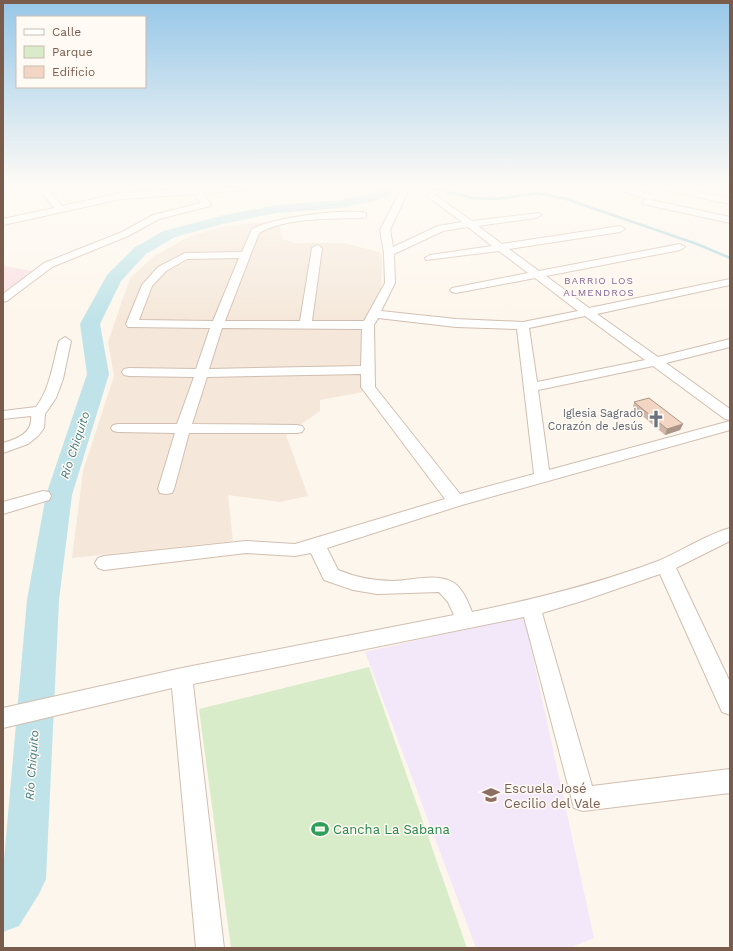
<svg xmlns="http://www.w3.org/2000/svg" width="733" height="951" viewBox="0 0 733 951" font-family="'Work Sans',sans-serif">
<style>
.residential{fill:#f5e8da}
.education{fill:#f3e8fa}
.medical{fill:#fbdfe3}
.green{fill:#d8ecc9}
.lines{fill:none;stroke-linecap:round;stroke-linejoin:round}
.stream{stroke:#a5d3da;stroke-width:2.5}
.river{fill:#bfe3e8;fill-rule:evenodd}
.minor-casing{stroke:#d1beb0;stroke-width:2}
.minor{fill:#fff;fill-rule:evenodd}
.wall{fill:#d1b7a8}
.shaded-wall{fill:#aa9588}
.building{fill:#f3d5c3;stroke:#aa9588}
.labels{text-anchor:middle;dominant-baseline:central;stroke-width:3;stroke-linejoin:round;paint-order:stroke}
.far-neighbourhood-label{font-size:10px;letter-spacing:1px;fill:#846695;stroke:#fffaf3}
.worship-label{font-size:11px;fill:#5b616d;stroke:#fffaf3;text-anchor:end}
.water-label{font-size:12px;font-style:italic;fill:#437c86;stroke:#fffaf3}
.near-education-label{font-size:13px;fill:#785e54;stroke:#fffaf3;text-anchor:start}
.near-leisure-label{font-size:13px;fill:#27864d;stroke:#fffaf3;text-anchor:start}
</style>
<rect width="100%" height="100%" fill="#fdf6ec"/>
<path class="residential" d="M278,221L283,239L294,243H344L380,252L382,259L381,289L363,327V392L320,400V411L286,435L308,496L280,502L228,495L233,541L72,558L83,471L114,376L108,342L130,278L154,256L190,236L226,226Z"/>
<path class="education" d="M524,616L594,938L569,948H476L365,652Z"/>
<path class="medical" d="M3,266L33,271L3,294Z"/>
<path class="green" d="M369,667L467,948H231L199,709Z"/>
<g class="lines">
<path class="stream" d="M430,187L472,198L497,199L537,193L566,199L697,244L730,258"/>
<path class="river" d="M382,187H397L390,196L372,202L339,208L277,213L227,223L175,237L146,254L121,281L100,324L109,374L72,495L59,600L46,879L39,894L19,926L3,932V871L27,600L46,495L87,374L80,324L107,275L134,248L163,231L225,215L277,205L339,200L369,194Z"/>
<g class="minor-casing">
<g id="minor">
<path d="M37,187H46L62,206L121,193L171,190L162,187H257L253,190L203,193L211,204L210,206L159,219L128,236L52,267L7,301L3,302V294L44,263L122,232L153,215L201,203L194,194L121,199L3,225V219L54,208Z"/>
<path d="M402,187H410L390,230L393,247L438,226L462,222L428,197V193L431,192L472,221L539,213L541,215L536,218L478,226L502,244L620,226L625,229L620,232L509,249L539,271L680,244L685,247L680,250L546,276L589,308L730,279V285L597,314L658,357L730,339V347L666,363L730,409V420L725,419L653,366L538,390L549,470L730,421V430L462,505L327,548L338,570C355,577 374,581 393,581C412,581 436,572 454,583C463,589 468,602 472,612C535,599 597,584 658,561C682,551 705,535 730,528V541L676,568L730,682V715L722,712L660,574L582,601L542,613L592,786L730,769V793L583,811L574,808L524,617L193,684L224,948H196L172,688L3,728V708L182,668L454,615L448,602L439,592L377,594L353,590L324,580L311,553L295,556L246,553L104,570L98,568L95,563L98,558L104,556L246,541L295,544L445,499L361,387V374L207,377L192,424L297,425L302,426L304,429L302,432L297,433H189L174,489L172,493L166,494L160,493L158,489L175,433L118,432L113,431L111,428L113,425L118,424H177L194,377L129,376L124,375L122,372L124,369L129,368L196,369L210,328L128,327L126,324L142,285L158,267L185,253L242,252L252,229C271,218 345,208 366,213V217L363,218C332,219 286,217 259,233L225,321H300L312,248L317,245L322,248L312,321H364L385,283L384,253L380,230ZM468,227L492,246L430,255L425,258L426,260L499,251L528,273L452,288L450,290L452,292L456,293L535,278L578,311L523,322L456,319L381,311L395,283L394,254L443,231ZM239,258L213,321L139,320L152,286L166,271L187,259ZM585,316L645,360L537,382L529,328ZM378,318L456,327L517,329L534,474L460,494L375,387L374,325ZM222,328L362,329L361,366L209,369Z"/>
<path d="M605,187H621L655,195L656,197L652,200Z"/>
<path d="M652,187H671L730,198V204Z"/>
<path d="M646,199L730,217V223L643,204L642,202Z"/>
<path d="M65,337L71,341L63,379L56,398L45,414L44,428L38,436L28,444L3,453V443C17,439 33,433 31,416L3,419V411L36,407C50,389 53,363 59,341Z"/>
<path d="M43,491L49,492L51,496L49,500L3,514V502Z"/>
</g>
</g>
<use href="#minor" class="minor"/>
</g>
<path class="wall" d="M634,402L683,424L680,430L665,435L633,408Z"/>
<path class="shaded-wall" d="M683,424L680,430L665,435L667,429Z"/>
<path class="building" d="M649,398L683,424L667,429L634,402Z"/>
<linearGradient id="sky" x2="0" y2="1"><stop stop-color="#97c7e8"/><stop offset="0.58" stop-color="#fefbf6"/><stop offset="1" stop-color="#fefbf6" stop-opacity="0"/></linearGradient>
<rect width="733" height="320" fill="url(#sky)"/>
<defs>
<g id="church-bare" transform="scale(1.38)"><path d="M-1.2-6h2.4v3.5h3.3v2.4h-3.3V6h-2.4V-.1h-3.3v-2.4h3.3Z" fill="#6b7280" stroke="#fffaf3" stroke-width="2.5" paint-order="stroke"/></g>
<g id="school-bare" transform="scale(1.38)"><path d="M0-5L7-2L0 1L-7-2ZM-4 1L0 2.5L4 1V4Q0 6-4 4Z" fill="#8d6e63" stroke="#fffaf3" stroke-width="2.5" paint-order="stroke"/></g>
<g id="stadium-bare" transform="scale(1.38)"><path d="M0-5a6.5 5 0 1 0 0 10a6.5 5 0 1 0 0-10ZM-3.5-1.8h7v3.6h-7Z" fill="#2e9e5b" stroke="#fffaf3" stroke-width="2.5" paint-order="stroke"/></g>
</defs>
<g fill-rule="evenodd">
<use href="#church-bare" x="656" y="419"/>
<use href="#school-bare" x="491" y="795"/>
<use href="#stadium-bare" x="320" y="829"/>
</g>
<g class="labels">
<g class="far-neighbourhood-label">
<text x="599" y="280">BARRIO LOS<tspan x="599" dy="12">ALMENDROS</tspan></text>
</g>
<g class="worship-label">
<text x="643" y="413">Iglesia Sagrado<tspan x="643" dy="13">Corazón de Jesús</tspan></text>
</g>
<g class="water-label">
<text transform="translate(75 445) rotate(-72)">Río Chiquito</text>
<text transform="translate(32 765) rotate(-86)">Río Chiquito</text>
</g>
<g class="near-education-label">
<text x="504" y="788">Escuela José<tspan x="504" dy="15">Cecilio del Vale</tspan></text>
</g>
<g class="near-leisure-label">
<text x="333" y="829">Cancha La Sabana</text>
</g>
</g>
<rect width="733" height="951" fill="none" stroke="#7a5c4d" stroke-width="8"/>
<rect x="16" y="16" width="130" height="72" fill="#fffaf3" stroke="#cabbb1"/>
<rect x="24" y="29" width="20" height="6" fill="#ffffff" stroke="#cabbb1"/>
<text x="52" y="36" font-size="12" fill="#7a5c4d">Calle</text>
<rect x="24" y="46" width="20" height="12" fill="#d8ecc9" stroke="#cabbb1"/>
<text x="52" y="56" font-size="12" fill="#7a5c4d">Parque</text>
<rect x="24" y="66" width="20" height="12" fill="#f3d5c3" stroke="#cabbb1"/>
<text x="52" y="76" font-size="12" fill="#7a5c4d">Edificio</text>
</svg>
